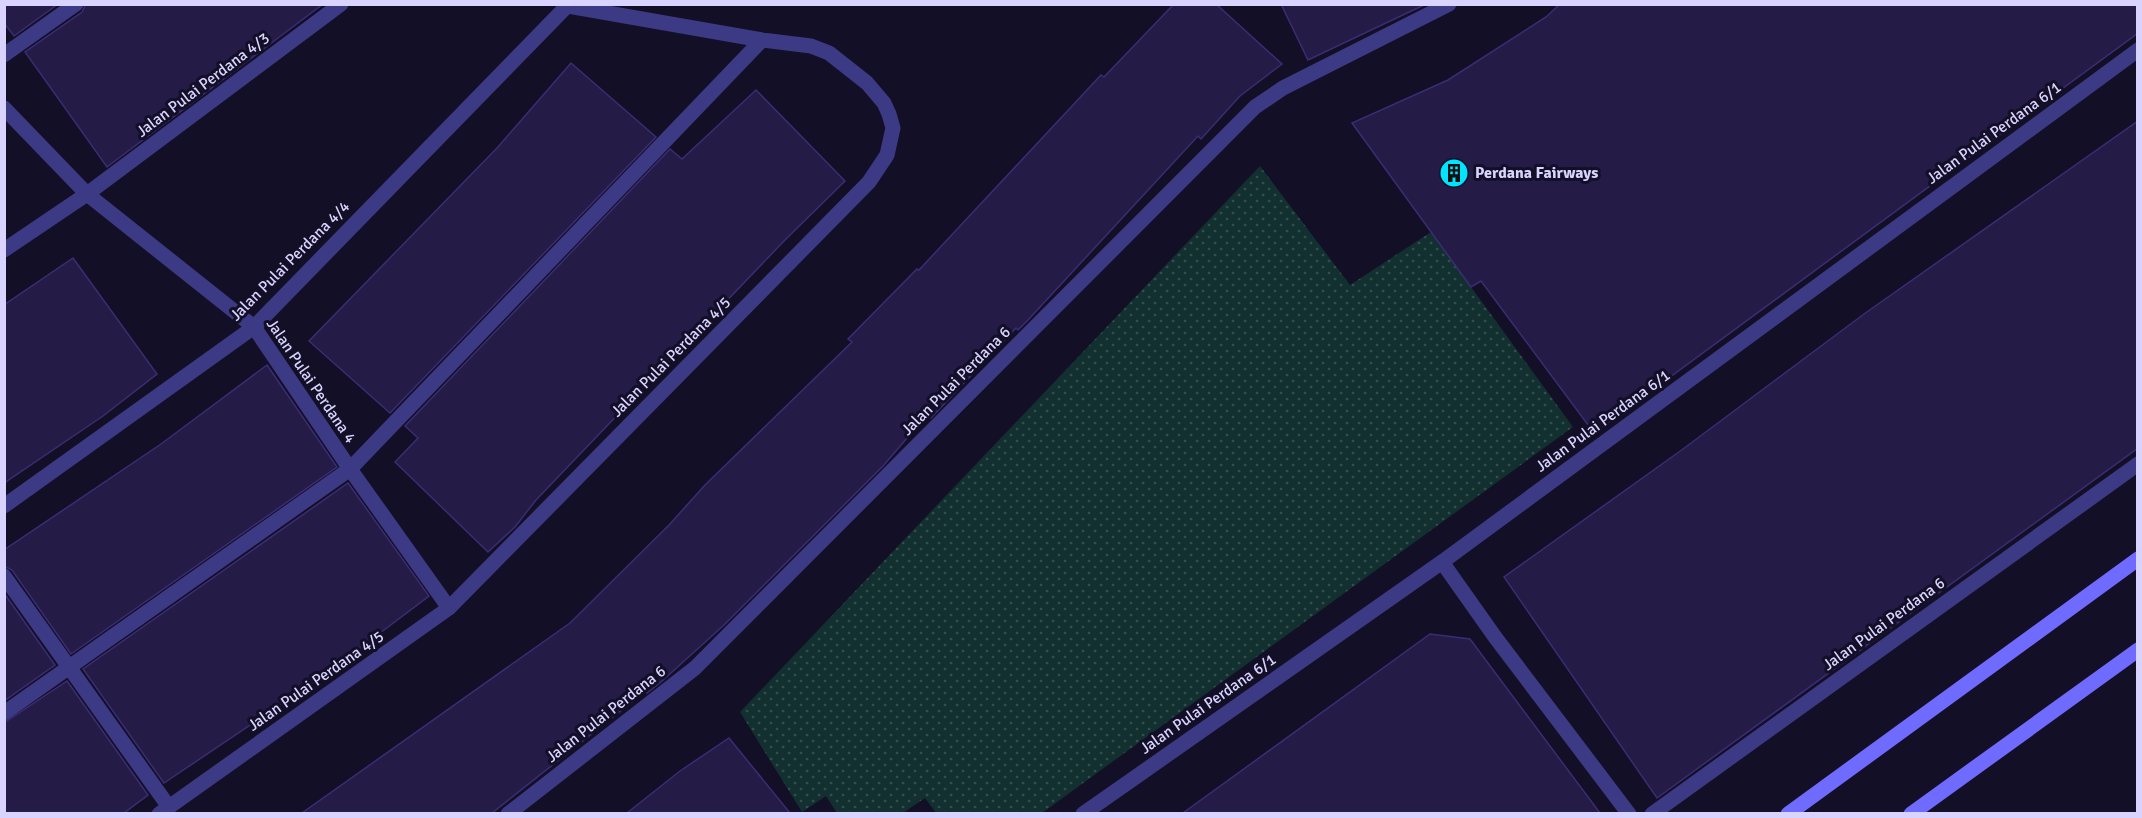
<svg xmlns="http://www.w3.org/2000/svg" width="2142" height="818" viewBox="0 0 2142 818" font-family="Signika,sans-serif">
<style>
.park{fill:url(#park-dots)}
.building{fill:#241b47;stroke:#3b2d73;stroke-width:1.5}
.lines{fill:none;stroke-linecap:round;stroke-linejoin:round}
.lane{stroke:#3d3a85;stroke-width:15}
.street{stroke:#3d3a85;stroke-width:15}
.secondary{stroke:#6f6bff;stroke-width:15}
.labels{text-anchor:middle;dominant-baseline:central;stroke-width:6;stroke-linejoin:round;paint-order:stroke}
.street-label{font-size:16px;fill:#d9d4ff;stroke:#130f26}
.poi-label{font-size:16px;font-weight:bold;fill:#d9d4ff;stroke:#130f26;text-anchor:start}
</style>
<defs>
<pattern id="park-dots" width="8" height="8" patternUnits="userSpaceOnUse" patternTransform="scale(1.5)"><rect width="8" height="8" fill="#12302f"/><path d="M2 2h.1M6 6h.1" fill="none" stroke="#344d4e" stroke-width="1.8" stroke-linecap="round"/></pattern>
</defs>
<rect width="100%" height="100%" fill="#130f26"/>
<path class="park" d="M1260,166L1350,285L1431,232L1573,427L1042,813H936L925,798L903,813H837L826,796L802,812L740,712Z"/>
<g class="building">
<path d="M4,4H58L14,36L4,23Z"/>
<path d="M86,4H323L107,167L25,52L82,12Z"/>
<path d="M1174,4H1216L1282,64L1240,96L1201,139L1198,136L1028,320L1018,330L1016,328L931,418L927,415L883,466L724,625L661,682L647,693L646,691L492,813H302L570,623L669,525L705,485L852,342L848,339L917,269L919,270L1101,75L1104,77Z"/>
<path d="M1281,4H1426L1308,60Z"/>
<path d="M1560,4H2138V33L1594,433L1481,281L1471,287L1352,123L1448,80L1546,17Z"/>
<path d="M571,63L656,137L390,413L309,341L497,148Z"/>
<path d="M756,90L845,181L784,241L536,500L515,527L488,552L395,462L418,438L405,426L670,149L682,159Z"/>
<path d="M2138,121V448L1657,798L1504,577L1683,449L1864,314Z"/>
<path d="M73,258L157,374L103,416L4,483V305Z"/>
<path d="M267,365L337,467L71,654L12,570L4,566V550L161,444Z"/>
<path d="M348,483L429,596L323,676L164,783L83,669Z"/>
<path d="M4,593L55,665L4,701Z"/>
<path d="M1430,634L1470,639L1600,813H1183Z"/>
<path d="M67,681L148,795L124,813H4V723Z"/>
<path d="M729,738L790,813H627L680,771Z"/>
</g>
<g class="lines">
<g class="lane">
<path d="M4,55L76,4"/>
<path d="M4,250L87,194"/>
<path d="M4,576L169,807"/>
<path d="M4,713L350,469L762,40"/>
</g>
<g class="street">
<path d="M4,108L87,194L254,327L350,469L449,608"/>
<path d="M87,194L341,4"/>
<path d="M4,506L254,327L569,4"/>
<path d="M1442,562L1495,637L1629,814"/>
<path d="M159,814L449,608L869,182L887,155L893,128L889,114L884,103L867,83L829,53L811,46L762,40L568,6"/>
<path d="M508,814L695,668L1255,107L1283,88L1449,4"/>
<path d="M1083,814L1442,562L2138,50"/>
<path d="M1652,814L2138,464"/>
</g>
<g class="secondary">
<path d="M1788,814L2138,559"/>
<path d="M1911,814L2138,650"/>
</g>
</g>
<defs>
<g id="building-disc" transform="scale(1.5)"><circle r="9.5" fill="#00e5ff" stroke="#130f26"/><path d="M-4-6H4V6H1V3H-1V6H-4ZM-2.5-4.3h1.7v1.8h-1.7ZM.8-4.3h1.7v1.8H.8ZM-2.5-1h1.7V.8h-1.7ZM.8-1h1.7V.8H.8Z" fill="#111"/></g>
</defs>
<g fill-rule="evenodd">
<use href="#building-disc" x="1454" y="173"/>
</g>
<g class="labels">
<g class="street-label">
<text transform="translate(203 85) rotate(-37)">Jalan Pulai Perdana 4/3</text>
<text transform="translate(1994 133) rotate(-36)">Jalan Pulai Perdana 6/1</text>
<text transform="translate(290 261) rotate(-45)">Jalan Pulai Perdana 4/4</text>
<text transform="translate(671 357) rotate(-45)">Jalan Pulai Perdana 4/5</text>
<text transform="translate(311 381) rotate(56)">Jalan Pulai Perdana 4</text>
<text transform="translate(956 381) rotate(-45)">Jalan Pulai Perdana 6</text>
<text transform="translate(1603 421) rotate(-36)">Jalan Pulai Perdana 6/1</text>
<text transform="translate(1884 624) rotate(-36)">Jalan Pulai Perdana 6</text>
<text transform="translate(316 681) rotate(-35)">Jalan Pulai Perdana 4/5</text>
<text transform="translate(1208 704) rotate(-35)">Jalan Pulai Perdana 6/1</text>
<text transform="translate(606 714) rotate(-38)">Jalan Pulai Perdana 6</text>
</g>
<g class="poi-label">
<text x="1475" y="173">Perdana Fairways</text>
</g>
</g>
<rect width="2142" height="818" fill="none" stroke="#d9d4ff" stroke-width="12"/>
</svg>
